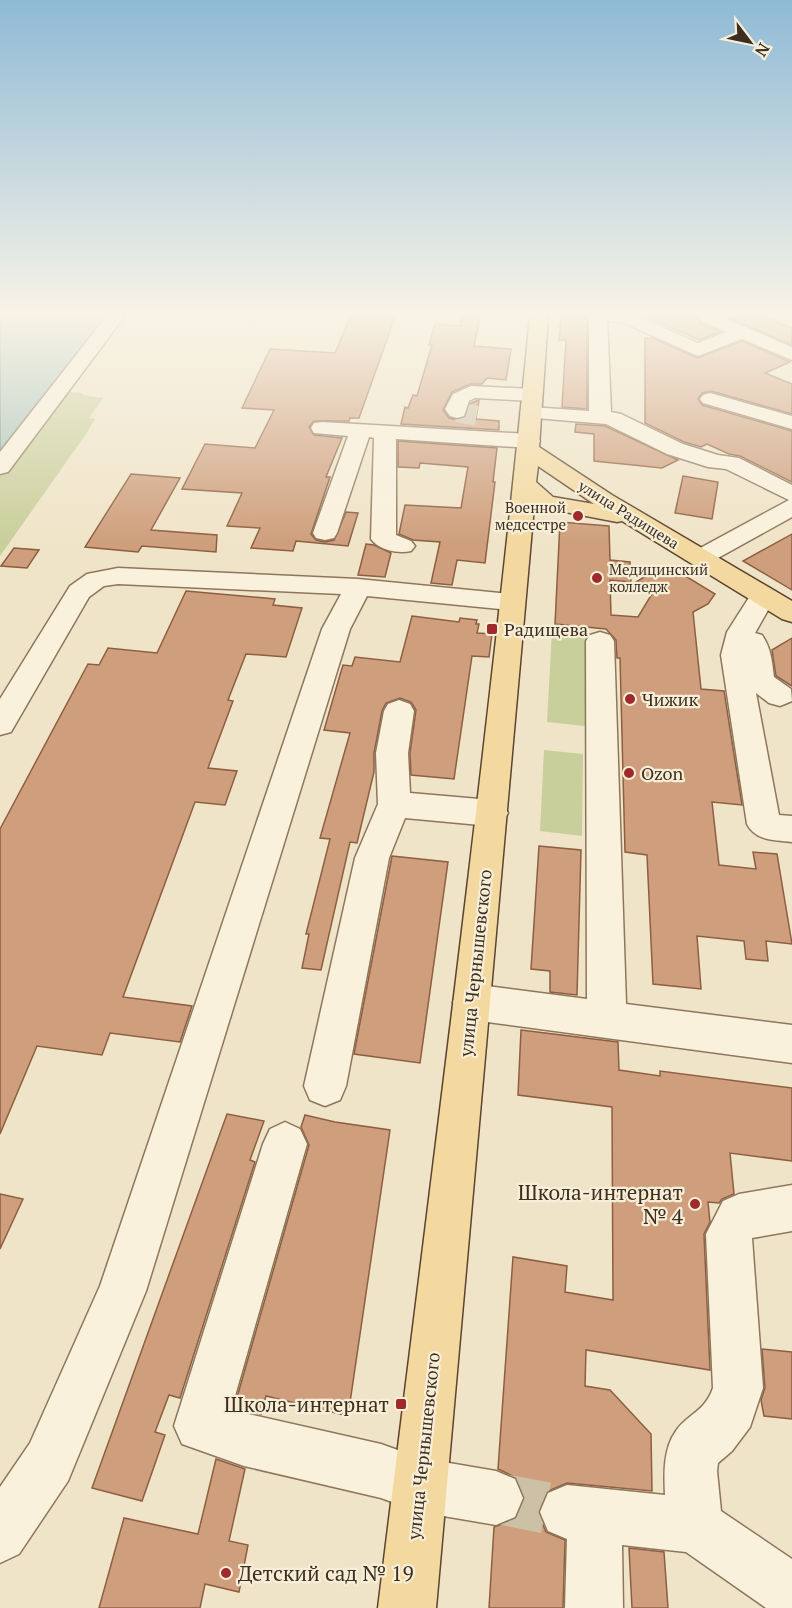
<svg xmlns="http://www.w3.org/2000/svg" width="792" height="1608" viewBox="0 0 792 1608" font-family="'PT Serif',serif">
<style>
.green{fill:#c9cf9b}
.water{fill:#a9c4bc;stroke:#6f938a;stroke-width:1.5}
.building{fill:#cf9f7d;stroke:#8d5f41;stroke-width:1.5}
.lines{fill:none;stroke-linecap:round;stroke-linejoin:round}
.minor-tunnel-far1{stroke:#ccc0a6;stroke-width:20;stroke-dasharray:20 10;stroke-linecap:butt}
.minor-tunnel{stroke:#ccc0a6;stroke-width:51;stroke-dasharray:51 26;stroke-linecap:butt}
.minor-casing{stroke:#8d765c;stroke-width:3}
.major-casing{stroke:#5b4430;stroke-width:3}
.minor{fill:#faf1dc;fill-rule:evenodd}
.major{fill:#f3d9a0;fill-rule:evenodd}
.poi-dot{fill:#9e2a2b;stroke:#f7eed8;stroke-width:2}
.labels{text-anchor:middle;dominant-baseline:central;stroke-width:4.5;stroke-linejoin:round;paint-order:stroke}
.far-poi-label{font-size:15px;fill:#3d2e20;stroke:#f7eed8;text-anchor:end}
.far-street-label{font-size:15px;fill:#3d2e20;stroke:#f7eed8}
.poi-label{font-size:18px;fill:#3d2e20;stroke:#f7eed8;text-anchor:start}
.street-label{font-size:18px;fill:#3d2e20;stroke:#f7eed8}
.near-poi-label{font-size:21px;fill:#3d2e20;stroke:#f7eed8;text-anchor:end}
</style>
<rect width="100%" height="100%" fill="#f0e4c8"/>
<g class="green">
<path d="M66,392L83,393V395L103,398L89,418L95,419L86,434L0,556V475Z"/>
<path d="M552,631L588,634L585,726L547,722Z"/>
<path d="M544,750L583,754L582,836L540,831Z"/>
</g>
<path class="water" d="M0,317H106L0,454Z"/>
<g class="building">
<path d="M350,317H395L359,418H350L349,421H314L309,427L314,435L342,438L326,477H330L311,534L316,540L325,542L334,540L346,512L358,513L348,546L296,541L293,551L251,548L260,528L227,526L242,493L182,489L205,444L255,448L274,410L242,408L270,349L335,353Z"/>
<path d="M462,317H480L474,346L511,349L506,380L487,378L482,384H470L452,392L443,410L449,418L458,420L466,417L471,403L479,400L476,419L499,421V430L401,424L405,407L408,408L413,395L417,396L432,345H429L435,324L460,326Z"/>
<path d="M561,317H587V409L562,407L566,340H559Z"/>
<path d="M648,317H696L700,323L720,332L699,340Z"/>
<path d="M727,317H764L792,328V345Z"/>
<path d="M645,338H653L697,358L742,341L790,362L765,373L792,384V414L711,391L702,393L698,399L702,405L792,431V482L740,456L729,454L707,444L701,447L684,442L645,423Z"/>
<path d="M576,424L605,426L678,460L662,468L594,461V434L575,432Z"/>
<path d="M398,441L497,448L493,482H495L485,563L457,560L452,585L431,583L440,542L413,540L399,534L405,505L461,508L468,467L420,463L419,468L398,467Z"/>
<path d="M131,474L180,478L151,530L217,535L216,552L142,546L138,552L85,547Z"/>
<path d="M683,476L718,482L712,519L675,513Z"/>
<path d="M560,522L609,526L610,560L630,562L631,582L610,580L611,615L638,617L658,584L636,582L661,567L669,566L715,594L708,604L693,612L701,689L724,691L742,805L712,802L719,865L756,869L753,852L777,854L792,944L766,941L768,961L746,959L744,941L697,936L701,989L653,984L647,855L625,852L620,658H617L616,640L606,629L555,624Z"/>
<path d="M792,534V590L743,561Z"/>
<path d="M366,544L374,545L391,553L385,577L358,575Z"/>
<path d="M14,548L39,550L27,568L1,566Z"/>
<path d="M186,591L275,599L273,605L302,608L286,657L246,654L228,700L233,701L208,768L237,771L225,805L195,802L123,997L192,1006L180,1042L110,1033L102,1055L37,1046L0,1134V829L88,664L99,665L108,648L157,653Z"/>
<path d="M412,616L459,622L460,618L477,620L476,624H479L477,633L492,634L489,657L472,656L454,779L411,775L410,753L416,710L411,702L400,698L386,703L382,711L374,753V772L357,843L350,842L321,970L302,968L309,934H306L330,839L320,838L350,733L324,730L340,675L343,665L352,666L355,657L400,662Z"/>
<path d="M792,638V686L776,676L772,650Z"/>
<path d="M539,846L581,850L577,995L550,992V971L531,969Z"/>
<path d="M392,856L448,862L420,1063L354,1054Z"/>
<path d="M521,1030L618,1042L619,1070L660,1076V1071L792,1088V1161L730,1153L734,1194L722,1199L719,1203L708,1202L710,1222L704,1234L710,1370L586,1350L585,1386L610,1390L651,1434L652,1491L567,1483L546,1492L538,1513L546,1532L565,1540L563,1608H489L494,1527L516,1519L525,1499L517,1478L498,1469L513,1257L567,1266L565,1292L613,1300L612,1107L518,1095Z"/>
<path d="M227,1114L264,1121L250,1160L255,1162L180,1398L169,1395L155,1432L165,1435L142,1501L92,1488Z"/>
<path d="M305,1115L335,1122L390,1130L348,1416L266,1396L261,1414L234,1408L309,1145L301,1127Z"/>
<path d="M0,1194L23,1199L0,1249Z"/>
<path d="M762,1349L792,1352V1419L764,1416L761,1400L765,1388Z"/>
<path d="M216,1459L245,1469L229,1541L248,1545L239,1592L205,1584L200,1608H99L124,1518L198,1534Z"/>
<path d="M629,1548L664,1552L668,1608H632Z"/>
</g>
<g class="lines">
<path class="minor-tunnel-far1" d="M457,412L477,416"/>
<path class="minor-tunnel" d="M496,1498L567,1512"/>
<g class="minor-casing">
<g id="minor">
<path d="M106,317H124L8,472L0,474V452Z"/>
<path d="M589,317H640L698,343L726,332L701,321L698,317H722L792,347V360L742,339L698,356L624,323L610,321L607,317L611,412L621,414L683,444L718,455L739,458L792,485V517L709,563L700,566L691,563L687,558L691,553L789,500L726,469L708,467L667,454L606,424L524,417L520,413L524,409L531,407L589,411Z"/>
<path d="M471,386L532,389L539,391L542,395L539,399L532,401L475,398L469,401L464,416L457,418L450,416L445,409L453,394Z"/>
<path d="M710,393L792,416V429L703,403L700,399L703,395Z"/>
<path d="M322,422L529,434L537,436L540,441L537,446L529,448L396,439V535L411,541L415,546L411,551C398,554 379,550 371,539L374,438L369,437L337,533L334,538L325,540L316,538L313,533L348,436L314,433L311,428L314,423Z"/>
<path d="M118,568L358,579L511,594L521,596L524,602L521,608L511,610L367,596L350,629L146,1291L68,1481L19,1554L0,1563V1487L30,1443L100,1286L322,629L341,594L118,584L104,586L89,597L11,732L0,735V699L70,586L87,574Z"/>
<path d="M763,588L772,590L776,596L755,633L762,635C771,648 772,661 774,677L791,689L792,701L780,706L769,703L756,693L779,815L792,816V842C774,840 756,841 747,824L721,655L727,632L750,596L754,590Z"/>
<path d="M600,632L610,635L614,641L626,1004L792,1025V1063L472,1020L458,1014L453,1002L458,990L472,984L587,999L586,641L590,635Z"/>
<path d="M399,700L410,704L414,711L408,753L410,793L491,800L503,804L508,813L503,822L491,826L405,818L389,858L346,1086L340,1100L325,1106L310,1100L304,1086L355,858L378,804L376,753L384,711L388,704Z"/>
<path d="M285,1122L300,1129L307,1144L231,1410L381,1444L420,1458L496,1471L515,1479L523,1498L515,1517L496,1525L420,1512L381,1498L244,1466L182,1444L174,1426L263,1144L270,1129Z"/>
<path d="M792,1185V1231L752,1238L763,1388L750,1427L732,1451L718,1463L717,1471L721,1511L792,1559V1608H766L686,1552L622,1545L623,1608H565L567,1539L548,1531L540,1512L548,1493L567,1485L665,1495C664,1474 663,1449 676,1431C686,1415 705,1412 713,1388L706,1234L723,1201L739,1194Z"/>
</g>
</g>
<g class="major-casing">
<path id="major" d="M530,317H548L539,447L612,495L792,601V622L782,619L622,521L617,522L534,506L436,1608H378C431,1178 488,747 530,317ZM538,466L594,504L553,497L536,482Z"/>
</g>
<use href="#minor" class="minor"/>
<use href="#major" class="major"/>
</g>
<linearGradient id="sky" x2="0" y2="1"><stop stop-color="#8fbad6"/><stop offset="0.58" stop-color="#f8f3e6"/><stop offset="1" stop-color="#f8f3e6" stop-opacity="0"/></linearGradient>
<rect width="792" height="542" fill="url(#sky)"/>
<g class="poi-dot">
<circle cx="578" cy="516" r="6"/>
<circle cx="597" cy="578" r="6"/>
<rect x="486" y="623" width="12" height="12" rx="3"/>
<circle cx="630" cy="699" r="6"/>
<circle cx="629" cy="773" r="6"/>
<circle cx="695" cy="1204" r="6"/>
<rect x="395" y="1398" width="12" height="12" rx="3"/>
<circle cx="226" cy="1573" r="6"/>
</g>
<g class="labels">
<g class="far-poi-label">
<text x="566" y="507">Военной<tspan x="566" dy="17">медсестре</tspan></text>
<text x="609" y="569" text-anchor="start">Медицинский<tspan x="609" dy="17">колледж</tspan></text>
</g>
<g class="far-street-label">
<text transform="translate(629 514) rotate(32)">улица Радищева</text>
</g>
<g class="poi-label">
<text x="504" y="629">Радищева</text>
<text x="642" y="699">Чижик</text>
<text x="641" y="773">Ozon</text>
</g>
<g class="street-label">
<text transform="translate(475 963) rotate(-84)">улица Чернышевского</text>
<text transform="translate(423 1446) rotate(-84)">улица Чернышевского</text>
</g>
<g class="near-poi-label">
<text x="683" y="1192">Школа-интернат<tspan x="683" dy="24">№ 4</tspan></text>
<text x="389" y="1404">Школа-интернат</text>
<text x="238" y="1573" text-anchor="start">Детский сад № 19</text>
</g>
</g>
<g transform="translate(750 42) rotate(122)" stroke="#f7eed8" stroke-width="4.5" paint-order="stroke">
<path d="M0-4.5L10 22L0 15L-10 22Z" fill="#3d2e20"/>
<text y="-9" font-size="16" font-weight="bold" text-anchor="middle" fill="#3d2e20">N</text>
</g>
</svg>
